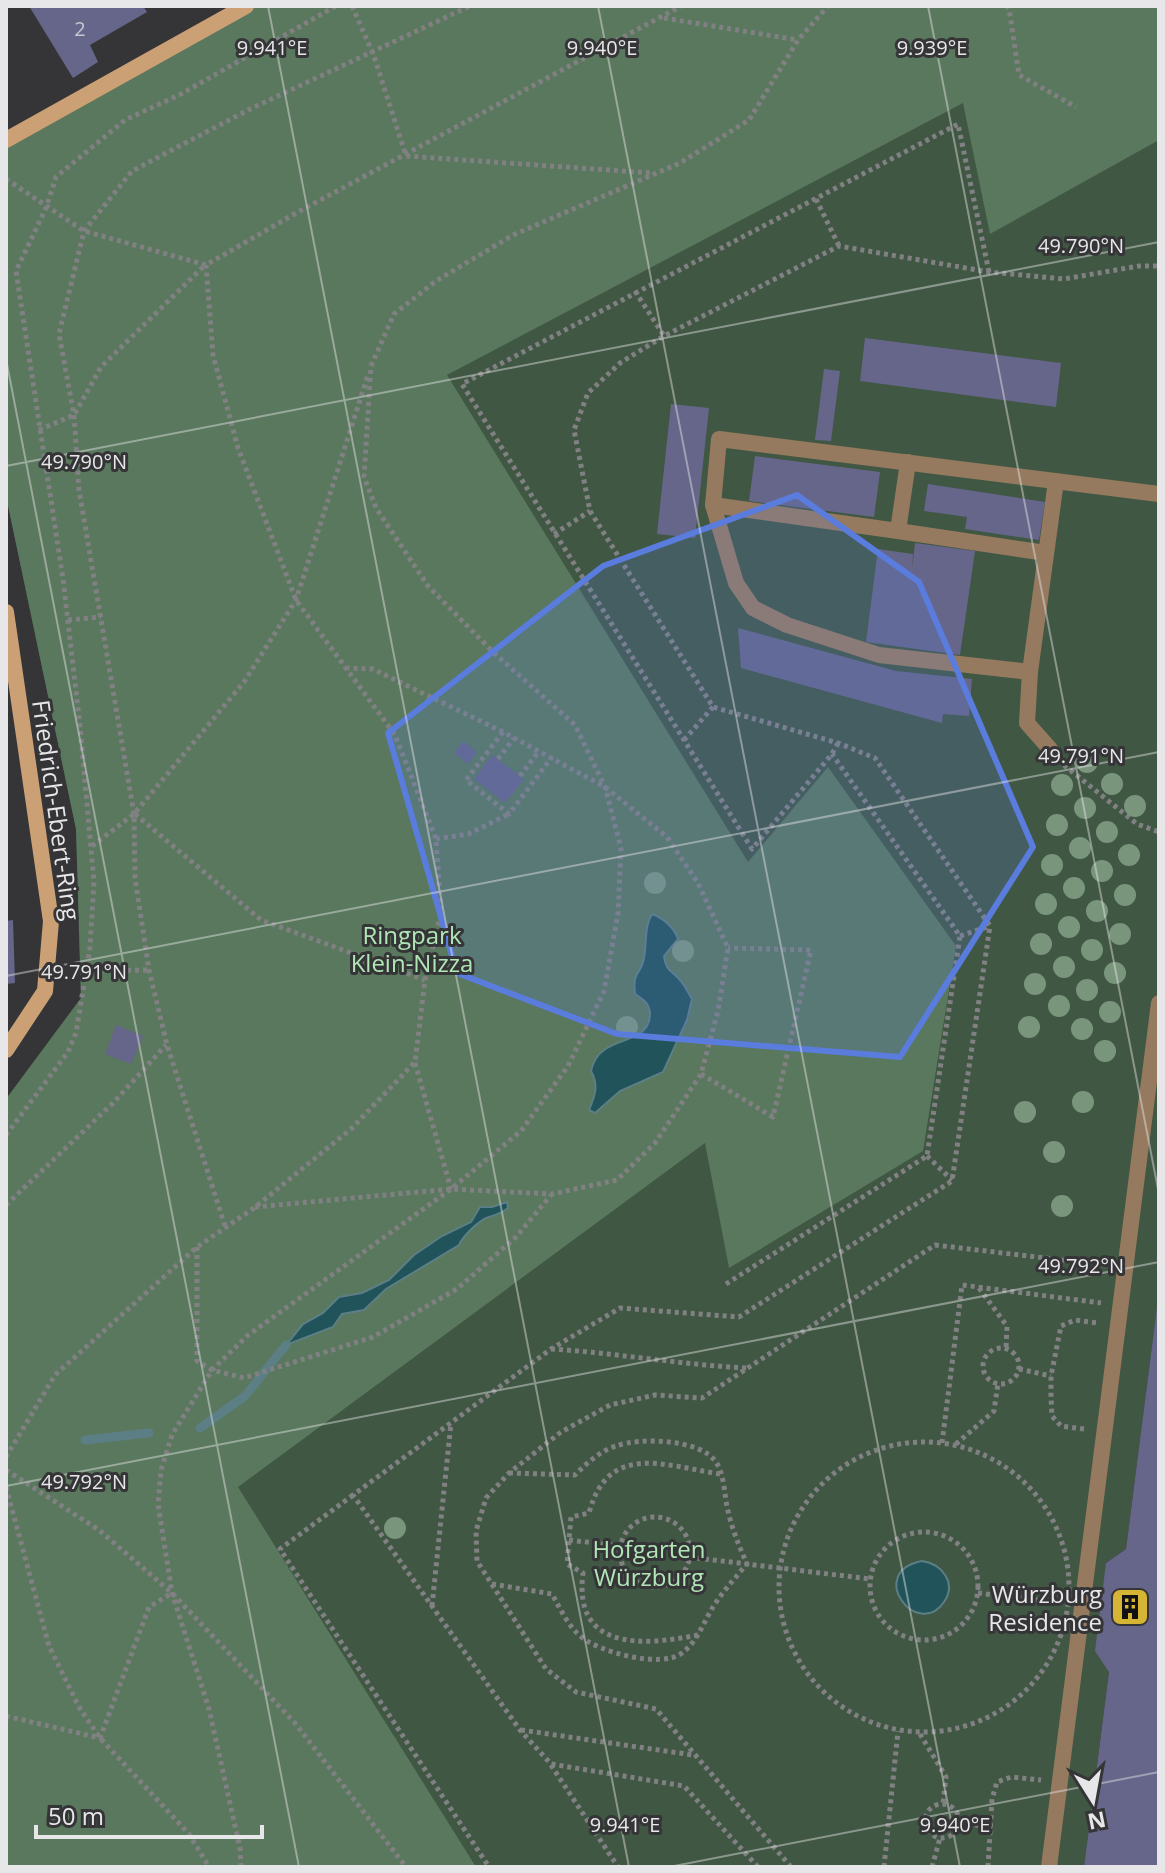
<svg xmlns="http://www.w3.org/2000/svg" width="1165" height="1873" viewBox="0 0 1165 1873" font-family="'Open Sans',sans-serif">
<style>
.green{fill:#405743}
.forest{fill:#59785d}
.water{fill:#21535a;stroke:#5c7f85;stroke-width:2}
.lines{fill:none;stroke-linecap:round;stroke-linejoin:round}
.stream{stroke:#5c7f85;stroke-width:9}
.building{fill:#656689}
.path{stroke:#818183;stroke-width:5;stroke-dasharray:4 4;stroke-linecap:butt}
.service{stroke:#967a5f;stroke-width:16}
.secondary{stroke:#cca075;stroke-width:16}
.tree{fill:#79967d}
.marked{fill:#5a7cdd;fill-opacity:0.2;stroke:#5a7cdd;stroke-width:6;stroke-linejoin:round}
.ticks{fill:none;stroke:#e7e7e9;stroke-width:2;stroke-opacity:0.45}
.labels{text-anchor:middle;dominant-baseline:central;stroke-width:6;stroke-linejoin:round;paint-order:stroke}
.number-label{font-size:20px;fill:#c6c7d1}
.street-label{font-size:24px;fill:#e7e7e9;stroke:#353538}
.park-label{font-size:24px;fill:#b0e6b6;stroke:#353538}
.poi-label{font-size:24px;fill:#e7e7e9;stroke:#353538;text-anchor:end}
.ticks-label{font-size:20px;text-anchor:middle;fill:#e7e7e9;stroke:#353538;stroke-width:6;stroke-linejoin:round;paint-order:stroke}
</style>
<rect width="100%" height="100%" fill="#353538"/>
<path class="green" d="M255,6H1159V1293L1126,1549L1106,1563L1109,1672L1084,1867H6V1099L81,998L76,829L6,496Z"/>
<path class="forest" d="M255,6H1159V140L990,234L963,103L447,375L748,862L828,767L956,946L923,1151L729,1268L705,1143L238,1487L476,1867H6V1099L81,998L76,829L6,496V145Z"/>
<g class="water">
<path d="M652,914C663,918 674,927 678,939L664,956C665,970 672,971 680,980C685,985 688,993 692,999L687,1020L663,1072L620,1091L595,1113L589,1110C595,1096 599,1085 591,1071C593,1062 597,1055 604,1050C620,1037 650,1041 650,1013C649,1003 643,999 635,994C632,970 641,976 644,958C647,943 644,927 652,914Z"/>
<path d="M507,1202L508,1208C501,1214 497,1214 489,1217C479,1220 463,1236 459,1245L386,1289L364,1310L342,1314L333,1327L286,1345L303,1324L323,1313L339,1297L362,1293L389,1280L414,1255L442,1236L471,1222L480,1207H492Z"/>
<path d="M922,1561C942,1564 957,1583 944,1602C917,1641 865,1572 922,1561Z"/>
</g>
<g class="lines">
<g class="stream">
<path d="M200,1428L245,1396L286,1345"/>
<path d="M85,1440L149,1433"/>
</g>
</g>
<g class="building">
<path d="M29,6H143L147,12L90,45L98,62L73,78Z"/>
<path d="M865,338L1061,363L1056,407L860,381Z"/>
<path d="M824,369L840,371L831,441L815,440Z"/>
<path d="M671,404L709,408L695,538L657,534Z"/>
<path d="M755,456L880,472L874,517L749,501Z"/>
<path d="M928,484L1045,502L1039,540L965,529L967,517L924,511Z"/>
<path d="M915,543L975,551L960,655L866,642L878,549L913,554L912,569Z"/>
<path d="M738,628L896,671L972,679L969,716L943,714L942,723L741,668Z"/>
<path d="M463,741L477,752L468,764L454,753Z"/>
<path d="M492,755L524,779L505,803L474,779Z"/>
<path d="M13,920L15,983L6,984V921Z"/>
<path d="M116,1025L143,1036L131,1064L105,1054Z"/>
<path d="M1157,1307L1158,1867H1084L1109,1672L1095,1651L1106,1563L1126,1549Z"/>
</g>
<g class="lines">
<g class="path">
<path d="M352,6L374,56L406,156L652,173"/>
<path d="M1006,6L1009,8L1019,75L1076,107"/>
<path d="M664,18L798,40"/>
<path d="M6,179L84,231L206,265L298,212L681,6"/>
<path d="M816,199L839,246"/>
<path d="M635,291L664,336"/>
<path d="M39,430L74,415L101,367L205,265"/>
<path d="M554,534L590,511"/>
<path d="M68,620L101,617"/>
<path d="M503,732L466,780L509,814L552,757"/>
<path d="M684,740L713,707"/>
<path d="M838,743L832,754L752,849L462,384L958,124L989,272"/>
<path d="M498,759L514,738"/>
<path d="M1064,765L1137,824L1159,832"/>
<path d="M520,776L539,751"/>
<path d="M135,814L261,920L425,980"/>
<path d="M436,839L468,834L509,814"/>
<path d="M92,846L134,814L244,682L296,600L368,375"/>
<path d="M960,936L990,926"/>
<path d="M87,971L149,970"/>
<path d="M415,1063L451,1189"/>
<path d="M701,1074L773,1117L811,950L728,948"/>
<path d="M6,1135L68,1052L76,1033L90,948L94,882L80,726L63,579L16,271L46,208L56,177L125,120L181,94L336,6"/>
<path d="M927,1156L952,1180"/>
<path d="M6,1205L113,1103L166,1045"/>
<path d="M255,1207L451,1189L552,1194L617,1180L655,1143L701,1074L718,1011L728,948L698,883L667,837L605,787L503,732L373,669L348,668"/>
<path d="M225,1226L167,1045L149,970L135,878L134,814L79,490L74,415L59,334L84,231L132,171L250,109L470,6"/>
<path d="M197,1247V1361L212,1370L244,1378L373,1337L457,1289L516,1237L551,1195"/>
<path d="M726,1284L927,1156L960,936L832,754"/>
<path d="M979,1288L1007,1326L1006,1348"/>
<circle cx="1001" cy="1366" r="18"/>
<path d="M551,1349C617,1353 682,1365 748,1368"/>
<path d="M1019,1369L1051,1376"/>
<path d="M1084,1429L1061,1426L1052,1416L1051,1398V1376L1061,1326L1075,1320L1098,1323"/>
<circle cx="924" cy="1587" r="145"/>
<path d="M942,1443L962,1285L1101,1303"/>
<path d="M956,1444L994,1411L998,1383"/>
<path d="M6,1457L55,1375L197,1247L254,1208L351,1129L415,1062L425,980L441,913L436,839L395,735L296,600L238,448L213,355L206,265"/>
<path d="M6,1470L99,1530L172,1593L295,1723L406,1867"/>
<path d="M6,1487L49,1646L79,1707L100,1738L189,1834L209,1867"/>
<path d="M353,1495L280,1549L489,1867"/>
<circle cx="655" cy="1552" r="35"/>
<circle cx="924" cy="1586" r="54"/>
<path d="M569,1540L620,1546"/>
<path d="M689,1557L870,1579"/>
<path d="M492,1584L552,1594C560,1608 567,1624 579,1635C597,1652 662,1669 682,1653C698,1641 703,1623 713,1607C723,1591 735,1578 747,1564C739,1546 732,1529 728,1511C724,1495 725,1476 716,1462C700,1439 641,1437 616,1446C600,1451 587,1463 575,1475L510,1473"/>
<path d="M978,1593L1062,1603"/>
<path d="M432,1606L451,1423"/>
<path d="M698,1635C642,1646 573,1651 583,1573L567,1564L571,1517L589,1513C608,1441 666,1466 720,1474"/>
<path d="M6,1716L100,1738L149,1607L172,1593"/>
<path d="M521,1730L693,1755"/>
<path d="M920,1734L946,1777L943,1804"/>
<path d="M551,1765L618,1867"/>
<circle cx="942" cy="1821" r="17"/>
<path d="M959,1822L992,1828"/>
<path d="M241,1867L240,1848L209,1709L172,1593L158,1504L161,1470L172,1435L212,1370L247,1336L451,1189L521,1131L568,1066L604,991L618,914L621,848L605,787L575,725L493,652L428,586L376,508L364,477L371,366L394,314L436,281L513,235L680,163L749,120L798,40L828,6"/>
<path d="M758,1867L684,1786L551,1764L520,1730L353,1495L551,1349L620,1308L739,1317L952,1181L990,926L875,758L838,743L713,707L590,511L574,430L588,393L620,363L664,336L839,246L989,272L1064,279L1139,266H1159"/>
<path d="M791,1867L656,1709L576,1692L546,1669L477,1561L476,1531L486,1498L509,1473L561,1432L610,1405L655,1395L702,1398L935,1245L1105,1265"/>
<path d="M884,1867L898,1731"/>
<path d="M932,1867L940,1838"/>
<path d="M988,1867L992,1799L997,1782L1011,1777L1041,1780"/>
</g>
<g class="service">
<path d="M908,462L898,531L1046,553"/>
<path d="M1056,481L1030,672L879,655L787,625L753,608L736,583L713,505L719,439C866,457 1012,476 1159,494"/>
<path d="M713,505L898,531"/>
<path d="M1030,672L1027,723L1050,749"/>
<path d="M1049,1867L1159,1003"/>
</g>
<g class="secondary">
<path d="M6,140L246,6"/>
<path d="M6,612L51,921L45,991L6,1050"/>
</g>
</g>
<g class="tree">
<circle cx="1087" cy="762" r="11"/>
<circle cx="1112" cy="784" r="11"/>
<circle cx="1062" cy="785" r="11"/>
<circle cx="1135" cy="806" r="11"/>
<circle cx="1085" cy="808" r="11"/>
<circle cx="1057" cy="825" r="11"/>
<circle cx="1107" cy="832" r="11"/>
<circle cx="1080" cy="848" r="11"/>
<circle cx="1129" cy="855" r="11"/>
<circle cx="1052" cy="865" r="11"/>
<circle cx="1102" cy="871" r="11"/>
<circle cx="655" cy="883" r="11"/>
<circle cx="1074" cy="888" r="11"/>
<circle cx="1125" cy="895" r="11"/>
<circle cx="1046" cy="904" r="11"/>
<circle cx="1097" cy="911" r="11"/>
<circle cx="1069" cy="927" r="11"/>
<circle cx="1120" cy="934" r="11"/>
<circle cx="1041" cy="944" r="11"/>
<circle cx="1092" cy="950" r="11"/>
<circle cx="683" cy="951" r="11"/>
<circle cx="1064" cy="967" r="11"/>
<circle cx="1115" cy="973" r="11"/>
<circle cx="1035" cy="984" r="11"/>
<circle cx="1087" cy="990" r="11"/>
<circle cx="1059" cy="1006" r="11"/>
<circle cx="1110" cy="1012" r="11"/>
<circle cx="627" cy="1027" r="11"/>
<circle cx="1029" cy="1027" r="11"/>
<circle cx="1082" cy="1029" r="11"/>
<circle cx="1105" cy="1051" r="11"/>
<circle cx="1083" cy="1102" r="11"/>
<circle cx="1025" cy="1112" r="11"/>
<circle cx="1054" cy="1152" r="11"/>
<circle cx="1062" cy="1206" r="11"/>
<circle cx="395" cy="1528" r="11"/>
</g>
<path class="marked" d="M797,495L919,582L1033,847L900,1057L617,1034L457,973L388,733L603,566Z"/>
<path class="ticks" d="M268,6L629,1867M598,6L960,1867M928,6L1159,1194M6,359L299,1867M6,466L1159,242M6,976L1159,752M6,1486L1159,1262M669,1867L1159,1772"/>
<defs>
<g id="building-square" transform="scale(2)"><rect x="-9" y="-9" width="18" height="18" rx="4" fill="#d6b534" stroke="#353538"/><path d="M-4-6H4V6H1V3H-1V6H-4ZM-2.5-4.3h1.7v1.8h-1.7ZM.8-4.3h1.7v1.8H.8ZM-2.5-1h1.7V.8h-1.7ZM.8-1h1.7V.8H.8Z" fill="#111"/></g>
</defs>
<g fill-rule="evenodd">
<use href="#building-square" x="1130" y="1607"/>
</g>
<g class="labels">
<g class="number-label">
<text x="80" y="28">2</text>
</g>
<g class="street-label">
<text transform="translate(57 810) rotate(82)">Friedrich-Ebert-Ring</text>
</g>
<g class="park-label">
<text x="412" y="934">Ringpark<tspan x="412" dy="28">Klein-Nizza</tspan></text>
<text x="649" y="1548">Hofgarten<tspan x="649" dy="28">Würzburg</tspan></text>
</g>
<g class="poi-label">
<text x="1102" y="1593">Würzburg<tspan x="1102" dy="28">Residence</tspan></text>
</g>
</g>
<g class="ticks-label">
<text x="272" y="55">9.941°E</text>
<text x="602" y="55">9.940°E</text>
<text x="932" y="55">9.939°E</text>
<text x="1081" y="253">49.790°N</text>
<text x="84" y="469">49.790°N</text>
<text x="1081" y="763">49.791°N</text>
<text x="84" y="979">49.791°N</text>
<text x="1081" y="1273">49.792°N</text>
<text x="84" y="1489">49.792°N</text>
<text x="625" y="1832">9.941°E</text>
<text x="955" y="1832">9.940°E</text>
</g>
<rect width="1165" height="1873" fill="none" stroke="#e7e7e9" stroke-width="16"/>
<g transform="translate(1093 1801) rotate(169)" stroke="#353538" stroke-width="6" paint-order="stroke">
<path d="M0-6L14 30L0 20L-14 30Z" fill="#e7e7e9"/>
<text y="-12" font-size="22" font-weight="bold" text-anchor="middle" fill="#e7e7e9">N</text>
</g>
<path d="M36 1825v12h226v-12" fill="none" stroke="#e7e7e9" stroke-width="4"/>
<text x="48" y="1825" font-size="24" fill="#e7e7e9" stroke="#353538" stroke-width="6" paint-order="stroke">50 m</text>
</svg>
